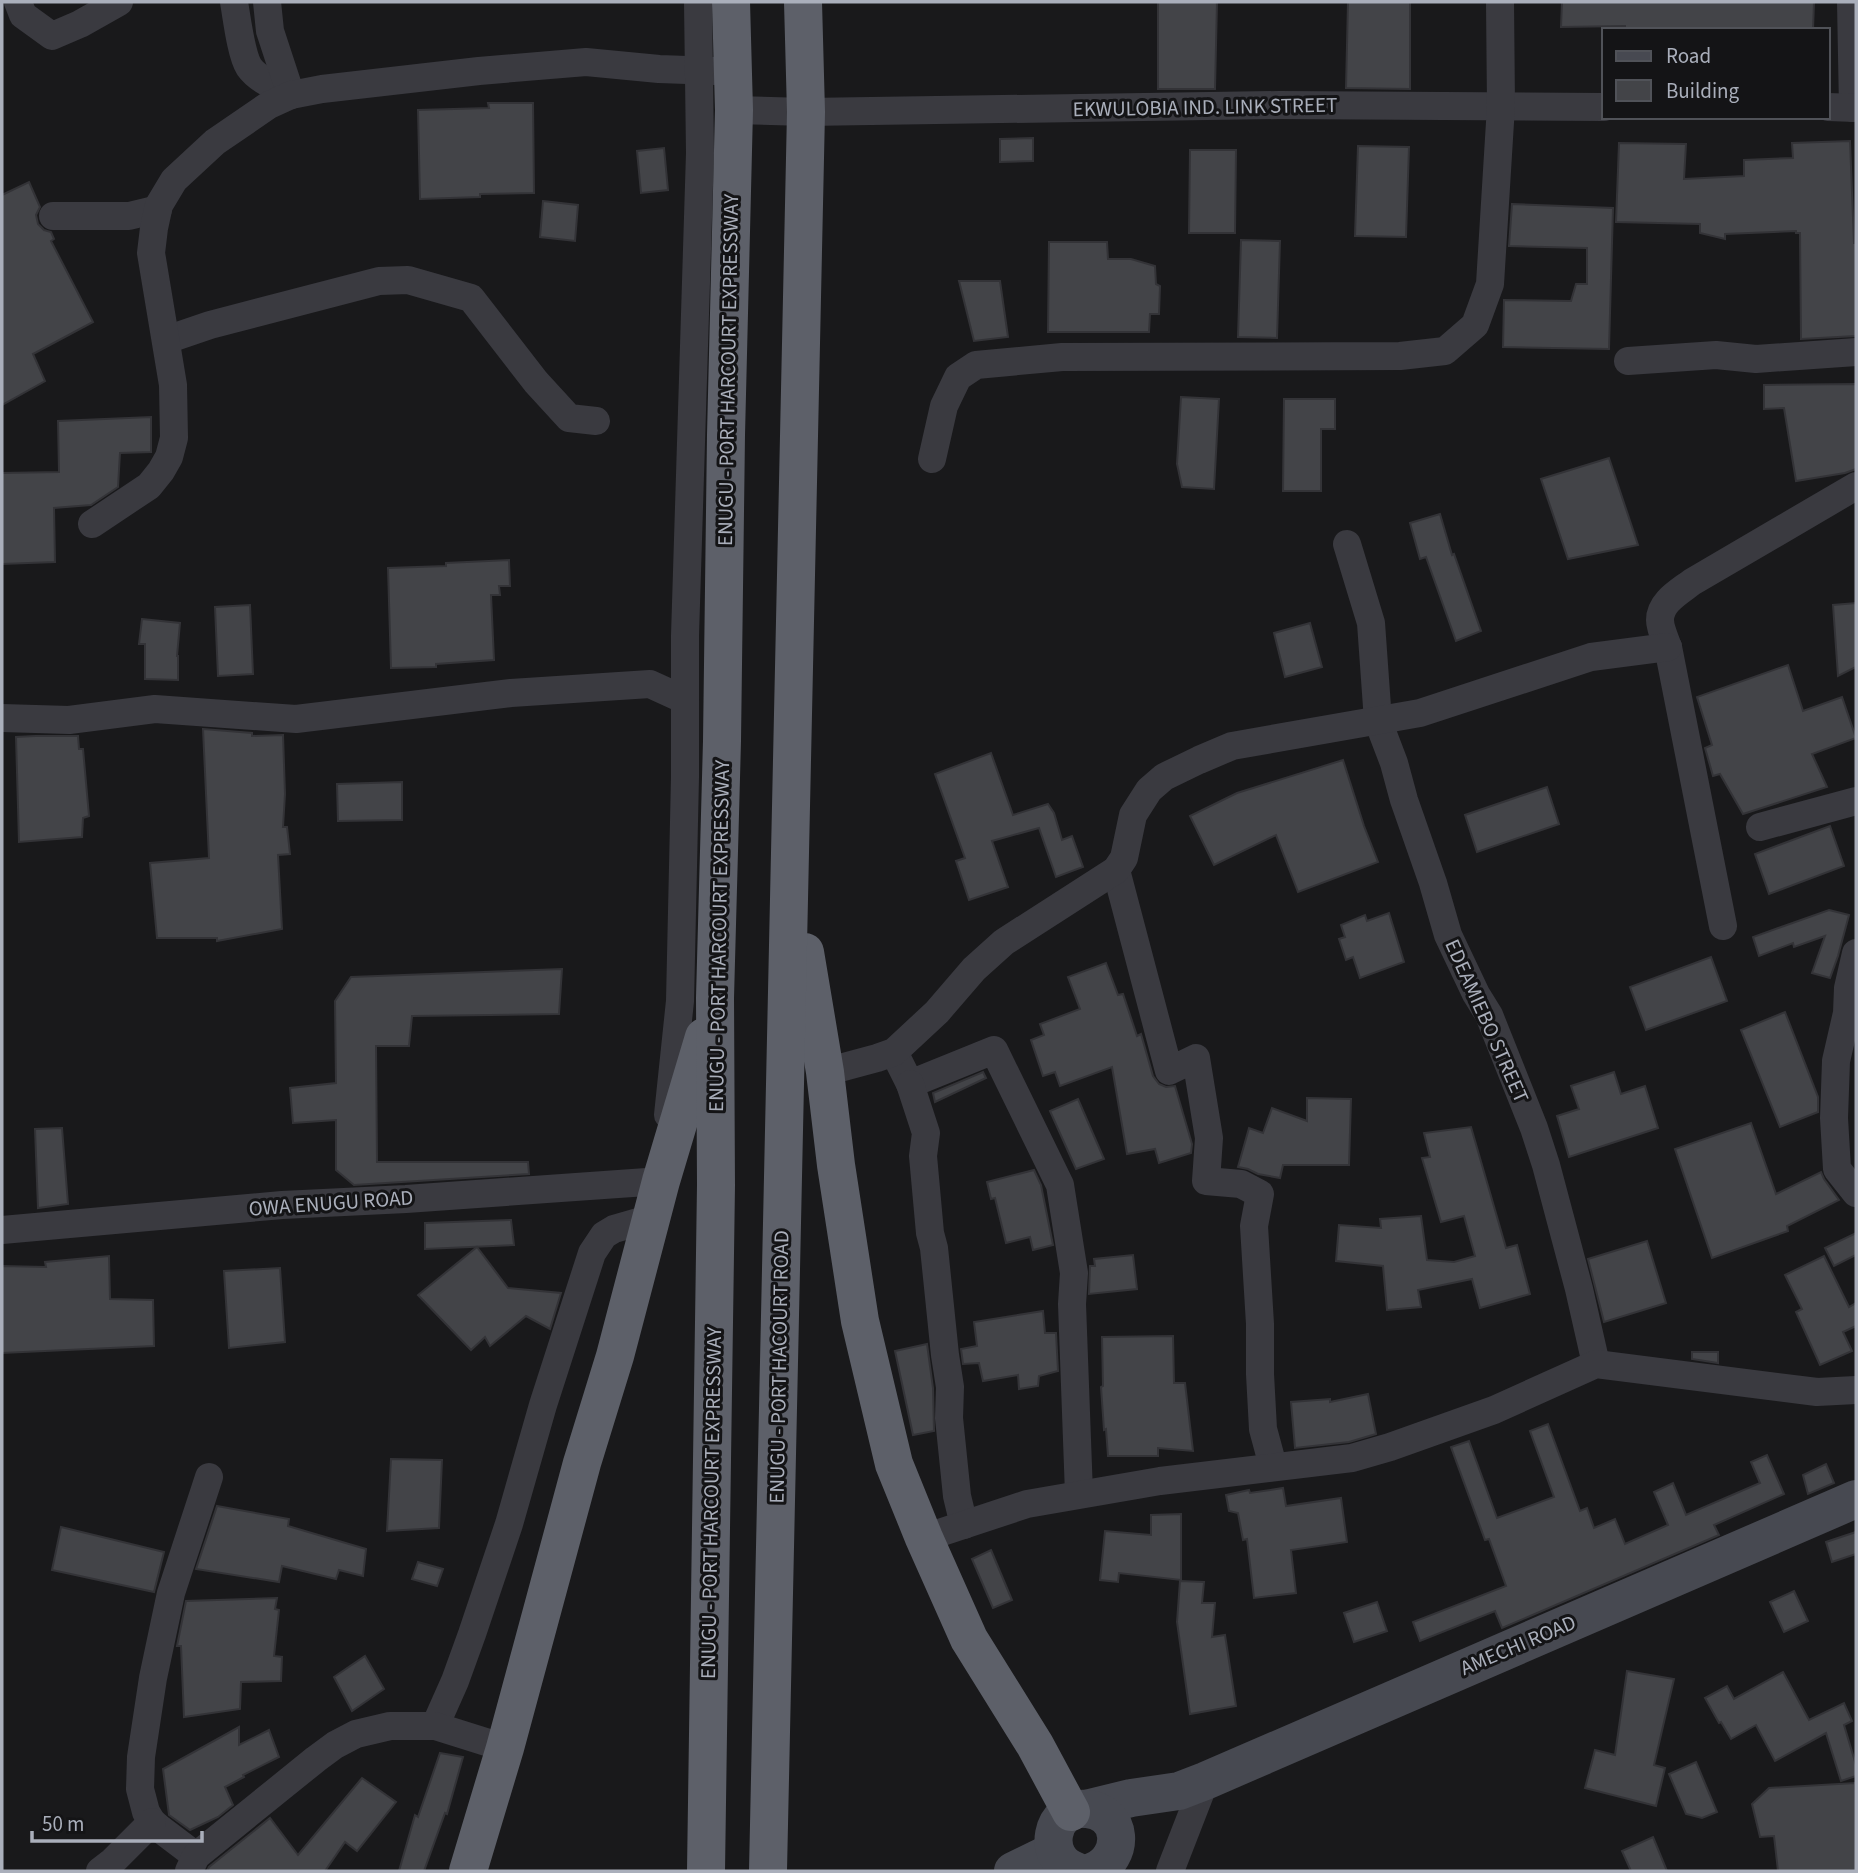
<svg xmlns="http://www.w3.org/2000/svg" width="1858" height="1873" viewBox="0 0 1858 1873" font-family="'Source Sans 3',sans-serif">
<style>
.building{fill:#434448;stroke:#333337;stroke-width:2}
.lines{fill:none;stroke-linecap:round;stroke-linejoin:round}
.minor{stroke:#3a3a40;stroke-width:28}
.secondary{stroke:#474951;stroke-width:38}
.trunk{stroke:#5d6069;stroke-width:38}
.labels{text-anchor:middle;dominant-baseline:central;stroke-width:6;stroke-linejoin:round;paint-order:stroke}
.street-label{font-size:21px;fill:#aaafbb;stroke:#141416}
</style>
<rect width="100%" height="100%" fill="#19191b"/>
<g class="building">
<path d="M1158,2H1217L1215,89H1158Z"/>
<path d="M1348,2H1410V89L1346,88Z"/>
<path d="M1562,2H1814L1813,30H1625V26L1561,27Z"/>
<path d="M488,103H533L534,193L480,194V197L420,199L418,110L489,108Z"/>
<path d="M1033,138V161L1000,162V139Z"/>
<path d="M1850,141L1854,243H1856V336L1801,339L1800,233H1796V231L1725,234V239L1700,233V224L1616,222L1619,143L1686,144L1684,179L1744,176V160L1793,158L1792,143Z"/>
<path d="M1358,146L1409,147L1406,237L1355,236Z"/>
<path d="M664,148L668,190L641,193L637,151Z"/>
<path d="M1190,150H1236L1235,233H1189Z"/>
<path d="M29,182L40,207L36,215L38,224L44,230L51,232L54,239L51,241L93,322L33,354L45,381L2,405V195Z"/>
<path d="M543,201L578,205L575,241L540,237Z"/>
<path d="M1512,204L1613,208L1609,349L1503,347L1504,300L1571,301L1576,284H1587V248L1509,246Z"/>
<path d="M1241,240L1280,241L1277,338L1238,337Z"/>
<path d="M1049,242H1107L1108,259H1131L1155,266L1156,284L1160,286L1159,314H1150L1149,332H1048Z"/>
<path d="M959,281H1000L1008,337L974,341Z"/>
<path d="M1856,384V469L1845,473L1796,481L1784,408L1764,409V385Z"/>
<path d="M1181,397L1219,399L1214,489L1182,487L1177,464Z"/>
<path d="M1284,399H1335V429H1321V491H1283Z"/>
<path d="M151,417V452L120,453L118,487L91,505L54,508L55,562L2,564V473L59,472L58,421Z"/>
<path d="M1609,458L1638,545L1568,559L1541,479Z"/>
<path d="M1440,514L1452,555L1454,554L1481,631L1456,641L1426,557L1420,559L1410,523Z"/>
<path d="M509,560L510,586H499L500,595H491L494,660L436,664V667L391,668L388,568L446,566V563Z"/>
<path d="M1856,603V667L1838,676L1833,605Z"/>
<path d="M250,605L253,674L218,676L215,607Z"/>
<path d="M142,619L180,623L177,656H178V680L145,679V644H139Z"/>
<path d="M1310,623L1322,667L1285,677L1274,633Z"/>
<path d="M1788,665L1803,711L1842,697L1856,738L1812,754L1827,787L1743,814L1720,774L1713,776L1705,748L1712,745L1697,697Z"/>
<path d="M203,729L252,733V736L283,735L285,794L283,827H287L290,854L278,855L282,929L217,941V938H157L150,863L209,858Z"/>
<path d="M35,736H78L79,749H83L89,816L83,818L82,837L19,842L16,737Z"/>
<path d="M991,753L1013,815L1048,804L1054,813L1062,840L1072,836L1083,867L1056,877L1039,828L992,841L1008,887L969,900L956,861L965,858L935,774Z"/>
<path d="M1343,760L1364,826L1378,862L1298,892L1276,835L1214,865L1190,816L1237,793Z"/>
<path d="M402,782V820L338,821L337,784Z"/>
<path d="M1547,787L1559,824L1477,852L1465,815Z"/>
<path d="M1830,826L1844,866L1769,894L1755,854Z"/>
<path d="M1829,910L1849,915L1838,956L1830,978L1812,973L1825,936L1794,947L1793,943L1759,956L1753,937Z"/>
<path d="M1389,913L1404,962L1360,978L1353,957L1346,960L1339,939L1345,937L1341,925L1365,915L1367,921Z"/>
<path d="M1711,957L1727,1001L1646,1030L1630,987Z"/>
<path d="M1106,963L1118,995L1123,994L1137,1036L1141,1034L1153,1076L1159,1084L1166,1087L1175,1086L1192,1144L1191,1153L1159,1163L1155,1149L1127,1154L1112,1067L1060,1086L1055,1072L1043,1076L1031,1040L1044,1035L1040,1024L1080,1009L1068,977Z"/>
<path d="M562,969L559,1014L412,1016L409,1046H376L377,1162H528L529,1174L354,1185L336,1170V1120L293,1123L290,1088L336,1083L335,1001L351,977Z"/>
<path d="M1785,1012L1818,1097V1112L1780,1127L1741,1030Z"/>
<path d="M983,1072L986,1078L935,1102L933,1093Z"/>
<path d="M1614,1072L1621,1094L1645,1086L1658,1128L1569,1157L1557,1116L1579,1109L1571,1086Z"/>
<path d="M1307,1098L1351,1099L1349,1165H1283L1280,1178L1258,1174L1248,1169L1238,1167L1249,1128L1263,1133L1272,1108L1307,1121Z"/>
<path d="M1078,1099L1104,1159L1076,1169L1050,1111Z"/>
<path d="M1751,1123L1776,1194L1821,1172L1824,1179L1839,1200L1787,1226L1788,1231L1712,1258L1675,1149Z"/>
<path d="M1471,1127L1506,1248L1517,1245L1530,1294L1480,1308L1472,1279L1418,1290L1421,1307L1387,1310L1383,1266L1336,1261L1339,1225L1381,1228L1380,1219L1421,1216L1427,1260L1454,1262L1475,1256L1464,1216L1441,1222L1422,1158L1430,1157L1424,1133Z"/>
<path d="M62,1128L68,1204L38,1208L35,1129Z"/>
<path d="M1034,1170L1041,1185L1053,1245L1033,1250L1030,1237L1006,1243L995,1198L991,1199L987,1182Z"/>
<path d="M511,1220L514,1245L425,1249V1223Z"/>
<path d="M1856,1233V1255L1834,1266L1825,1248Z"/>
<path d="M1647,1241L1666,1303L1604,1322L1588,1259Z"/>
<path d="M477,1247L508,1288L561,1293L550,1329L526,1316L490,1346L485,1337L471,1350L418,1295Z"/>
<path d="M1133,1255L1137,1289L1089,1294L1090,1266H1095L1094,1259Z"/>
<path d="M109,1256L110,1299L153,1300L154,1346L2,1353V1266L46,1267L45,1262Z"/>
<path d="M1824,1256L1849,1307L1856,1303V1326L1843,1332L1852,1351L1820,1365L1796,1312L1802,1309L1785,1275Z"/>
<path d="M280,1268L285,1342L229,1348L224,1271Z"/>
<path d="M1043,1311L1045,1333H1056L1058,1371L1039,1376L1038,1386L1019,1389L1018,1375L983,1381L979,1363L963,1364L961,1349L977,1346L974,1322Z"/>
<path d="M1173,1336L1174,1383H1185L1193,1451L1158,1448V1456H1108L1106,1429L1104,1430L1101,1387L1103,1386L1102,1337Z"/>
<path d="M927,1344L933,1388L934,1431L913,1435L895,1351Z"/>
<path d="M1692,1352H1718V1363L1692,1359Z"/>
<path d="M1368,1394L1376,1434L1349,1442L1295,1448L1291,1402L1330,1399V1402Z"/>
<path d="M1548,1424L1580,1511L1587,1508L1594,1528L1615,1519L1625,1544L1668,1525L1654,1492L1673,1483L1686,1515L1760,1483L1751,1462L1767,1455L1784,1494L1714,1525L1719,1535L1502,1628L1495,1611L1420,1641L1413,1622L1506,1586L1489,1539L1485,1540L1451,1447L1469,1441L1497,1518L1554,1497L1530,1431Z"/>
<path d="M391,1459L442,1460L439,1528L387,1531Z"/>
<path d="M1826,1464L1834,1483L1808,1494L1803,1475Z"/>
<path d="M1283,1488L1286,1506L1341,1498L1347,1542L1291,1550L1296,1593L1254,1598L1247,1539L1243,1540L1238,1513L1229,1511L1226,1495L1249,1490L1250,1493Z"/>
<path d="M217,1506L289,1519L288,1526L366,1549L363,1576L339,1570L336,1579L282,1566L279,1582L196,1569Z"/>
<path d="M1181,1514V1580L1119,1573L1118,1582L1100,1580L1105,1531L1151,1535V1515Z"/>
<path d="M61,1527L164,1552L154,1592L52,1570Z"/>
<path d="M1856,1532V1554L1832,1562L1826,1542Z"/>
<path d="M991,1550L1012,1600L993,1608L972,1559Z"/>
<path d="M418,1562L443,1569L437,1586L412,1579Z"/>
<path d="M1180,1581L1204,1582L1202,1603H1215L1212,1637L1225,1635L1236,1706L1190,1714L1177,1622Z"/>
<path d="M1794,1591L1808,1621L1784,1632L1770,1602Z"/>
<path d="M277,1598L275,1609L279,1610L274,1656L282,1657L281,1681L241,1682L240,1709L184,1717L181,1646H177L186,1601Z"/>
<path d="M1377,1602L1387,1631L1354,1642L1344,1613Z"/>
<path d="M365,1656L384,1689L352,1711L334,1677Z"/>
<path d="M1627,1671L1674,1679L1654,1765L1665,1768L1656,1806L1585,1788L1595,1750L1615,1755Z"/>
<path d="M1783,1672L1809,1720L1844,1703L1852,1721L1844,1725L1856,1765V1776L1841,1781L1826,1733L1775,1761L1756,1725L1731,1739L1721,1722L1719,1723L1705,1698L1727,1686L1734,1699Z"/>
<path d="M239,1727V1745L269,1730L279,1757L243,1775L244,1777L225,1787L233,1805L218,1817L190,1830L169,1815L163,1769Z"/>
<path d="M440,1753L463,1757L447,1814L445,1813L424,1871H399L415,1815L418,1817Z"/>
<path d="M1696,1762L1717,1812L1702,1818L1686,1814L1669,1774Z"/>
<path d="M362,1778L396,1802L357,1851L345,1842L325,1871H207L209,1867L270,1818L298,1855Z"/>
<path d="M1855,1783L1856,1871H1778L1774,1836L1760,1837L1752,1804L1769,1788Z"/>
<path d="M1653,1837L1667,1871H1631L1622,1851Z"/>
</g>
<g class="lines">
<g class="minor">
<path d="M18,2L23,15L52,36L80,24L119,2"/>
<path d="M234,2C237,19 241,54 249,67C258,80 278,88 291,95"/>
<path d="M267,2L270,31L291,95"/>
<path d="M1851,2L1853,108"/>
<path d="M1828,107L1856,108"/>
<path d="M734,110L806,112L1279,105L1604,107"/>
<path d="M53,216H129L158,209"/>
<path d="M166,340L210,325L379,281L408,280L471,298L536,382L569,418L596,421"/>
<path d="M1628,361L1716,355L1756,359L1856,352"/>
<path d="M932,459L944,406L958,377L976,365L1062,357L1400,356L1445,351L1475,325L1490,284L1501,106L1500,2"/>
<path d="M92,524L149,486L161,471L169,457L174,438L173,385L151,253L154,228L159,205L174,180L215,142L269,105L291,95L322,89L479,71L586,62L659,69L715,71"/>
<path d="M1347,544L1371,623L1378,721L1394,763L1404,800L1433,883L1448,935L1476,994L1489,1015L1534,1128L1546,1165L1579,1289L1596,1364"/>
<path d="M2,718L69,720L155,709L296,719L511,693L650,684L685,700"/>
<path d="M1760,827L1856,801"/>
<path d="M1116,870L1169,1071L1196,1058L1209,1138L1206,1181L1241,1184L1260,1194L1254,1226L1260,1324V1374L1263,1429L1273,1466"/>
<path d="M1723,926L1668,647C1665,639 1660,628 1660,620C1660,602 1679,592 1692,582L1856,486"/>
<path d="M1856,953L1848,988L1847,1013L1836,1061L1834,1118L1837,1169L1856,1193"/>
<path d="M894,1052L910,1084L994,1050L1060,1185L1074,1273L1072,1304L1079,1494"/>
<path d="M825,1072L877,1058L894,1052L937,1012L974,969L1004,942L1116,870L1124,858L1133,815L1149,790L1164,777L1199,760L1232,746L1420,713L1591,657L1668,647"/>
<path d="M910,1084L926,1133L923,1156L930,1233L934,1248L945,1355L950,1387L949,1418L957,1496L964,1525"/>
<path d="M668,1115L680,1001L685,777V636L700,153L698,2"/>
<path d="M2,1230L282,1205L406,1199L661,1181L663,1162"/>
<path d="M924,1538L1027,1504L1160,1481L1352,1458L1390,1447L1494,1410L1596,1364L1817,1392L1856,1390"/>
<path d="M435,1726L455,1681L472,1634L509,1524L543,1405L592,1253L604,1235L614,1229L652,1218"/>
<path d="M196,1856L159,1828L152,1822L146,1812L140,1789L141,1757L153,1678L171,1593L209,1477"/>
<path d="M100,1871L113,1861L152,1822"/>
<path d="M189,1871L196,1856L316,1759L335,1745L356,1734L390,1726H435L505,1748"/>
<path d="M1170,1871L1205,1781"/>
</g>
<g class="secondary">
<path d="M1086,1809L1131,1798L1179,1791L1205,1781L1856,1499"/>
<path d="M1013,1871L1054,1851"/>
<path d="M1076,1871C1040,1859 1050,1805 1087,1809C1123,1812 1126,1857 1094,1871"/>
</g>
<g class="trunk">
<path d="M805,952L825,1072L836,1165L860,1321L894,1464L924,1538L969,1639L1035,1745L1071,1812"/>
<path d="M468,1871L505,1748L582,1463L615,1356L661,1181L704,1037"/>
<path d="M706,1871L716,1185L715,998L722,741L726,435L734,110L731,2"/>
<path d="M768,1871L806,112L803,2"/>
</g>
</g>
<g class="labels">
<g class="street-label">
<text transform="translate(1205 107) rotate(-1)">EKWULOBIA IND. LINK STREET</text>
<text transform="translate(728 370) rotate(-89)">ENUGU - PORT HARCOURT EXPRESSWAY</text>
<text transform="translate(719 936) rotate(-89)">ENUGU - PORT HARCOURT EXPRESSWAY</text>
<text transform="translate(1487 1021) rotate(66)">EDEAMIEBO STREET</text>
<text transform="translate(331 1203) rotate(-4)">OWA ENUGU ROAD</text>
<text transform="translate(779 1367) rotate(-89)">ENUGU - PORT HACOURT ROAD</text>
<text transform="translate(711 1503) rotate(-89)">ENUGU - PORT HARCOURT EXPRESSWAY</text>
<text transform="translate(1518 1645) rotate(-23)">AMECHI ROAD</text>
</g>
</g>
<rect width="1858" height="1873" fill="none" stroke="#aaafbb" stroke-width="7"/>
<rect x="1602" y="28" width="228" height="91" fill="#141416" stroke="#505258" stroke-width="2"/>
<rect x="1616" y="51" width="35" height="10" fill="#474951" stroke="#505258" stroke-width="2"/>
<text x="1666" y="63" font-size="21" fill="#aaafbb">Road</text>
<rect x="1616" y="80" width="35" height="21" fill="#434448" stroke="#505258" stroke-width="2"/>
<text x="1666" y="98" font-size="21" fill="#aaafbb">Building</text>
<path d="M32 1831v10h170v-10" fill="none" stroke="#aaafbb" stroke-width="3.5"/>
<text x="42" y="1831" font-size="21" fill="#aaafbb" stroke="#141416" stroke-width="5" paint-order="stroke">50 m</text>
</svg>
